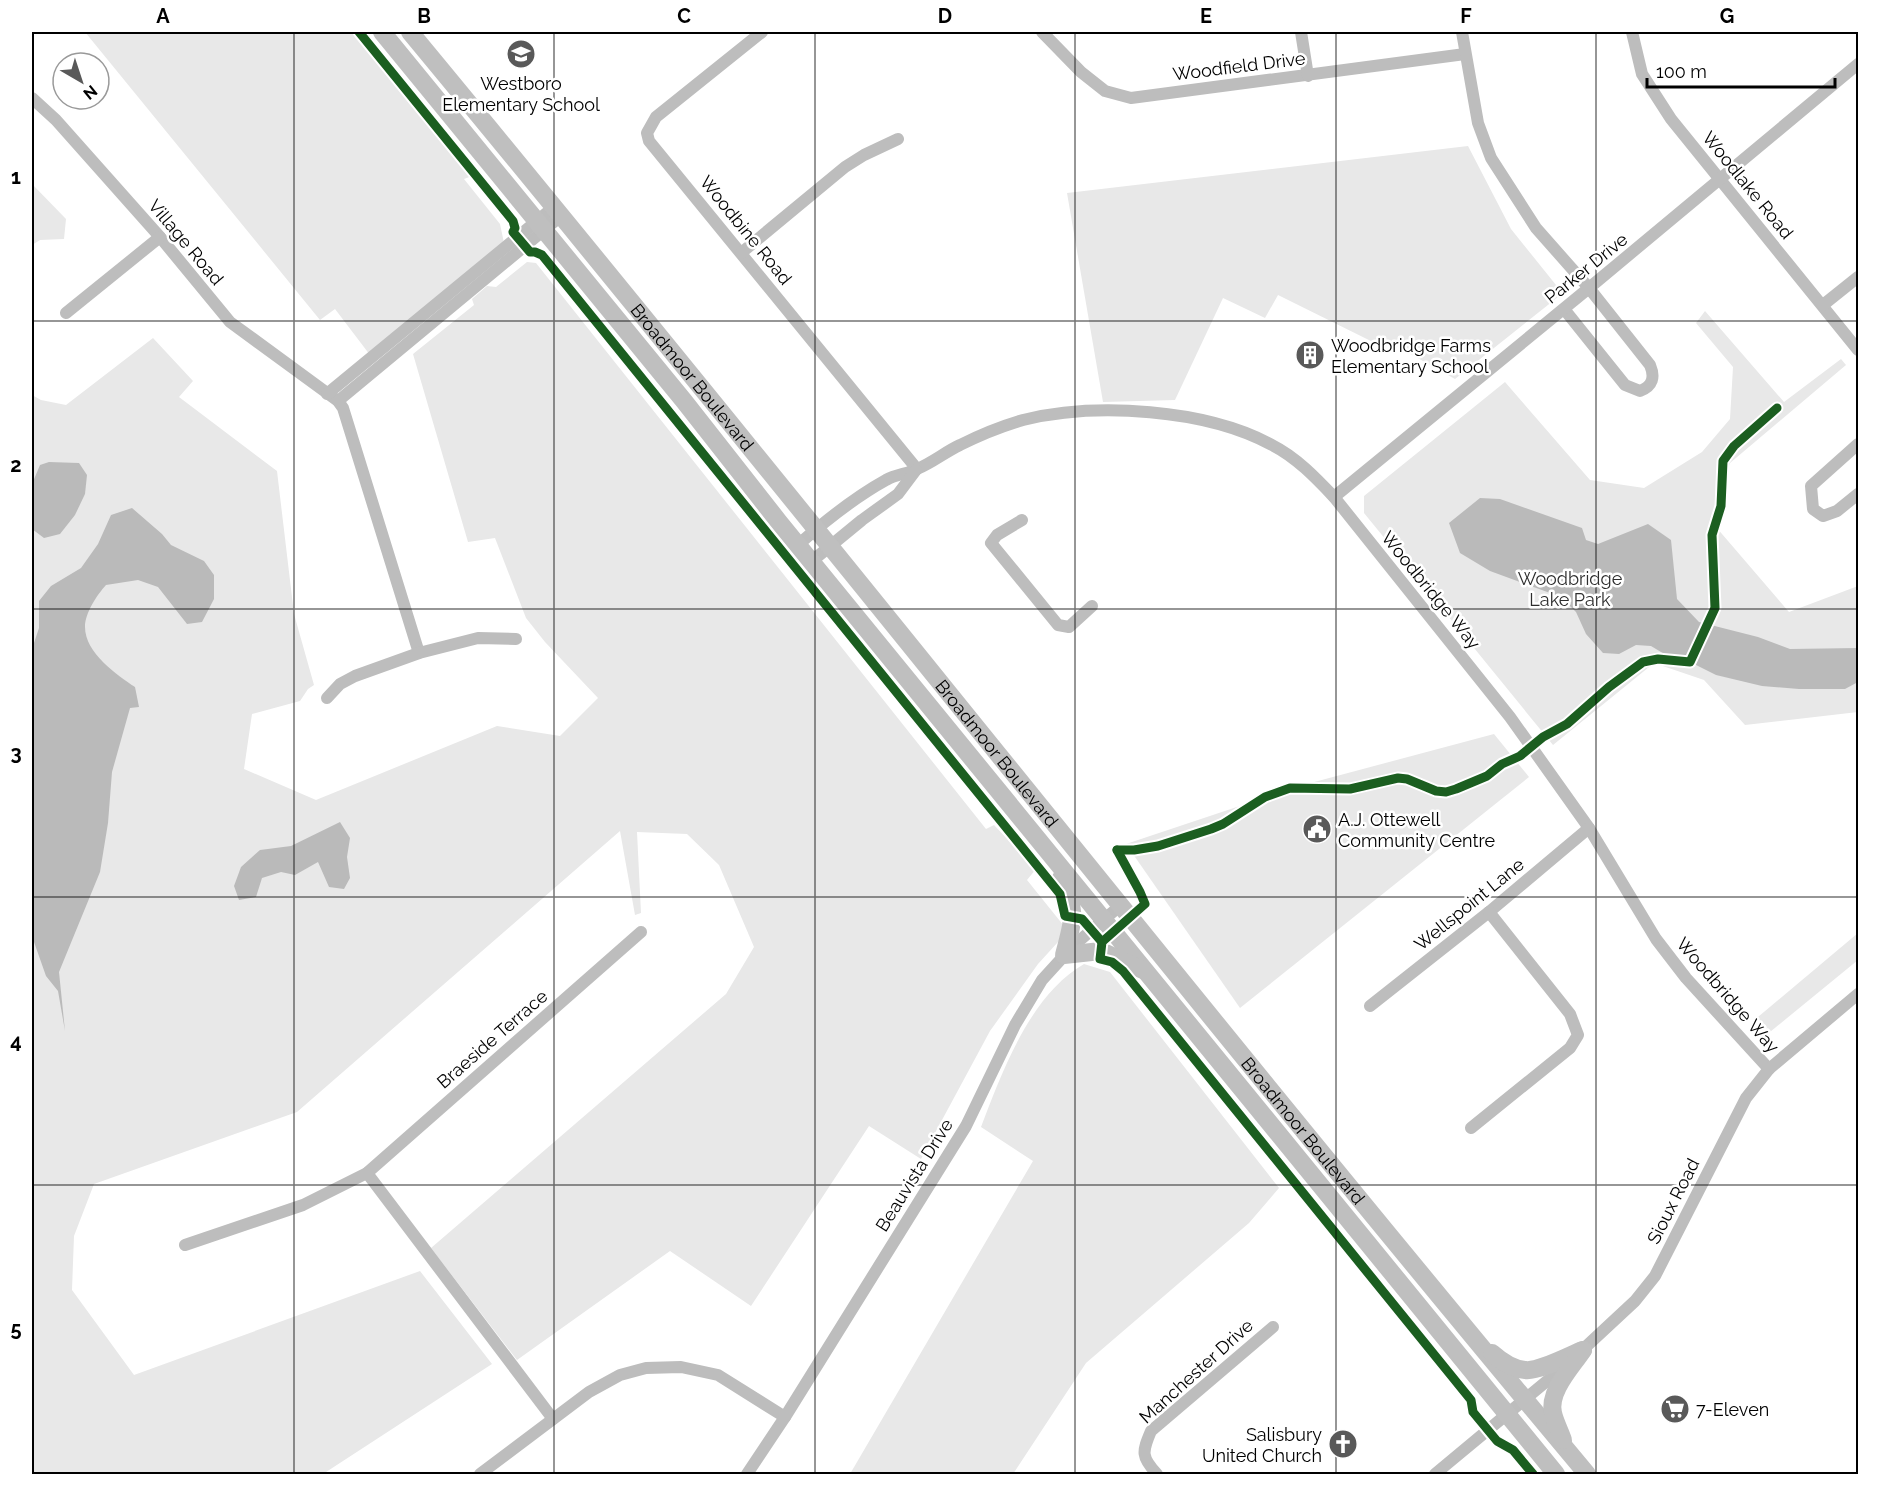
<svg xmlns="http://www.w3.org/2000/svg" width="1890" height="1506" viewBox="0 0 1890 1506" font-family="Raleway,sans-serif">
<style>
.green{fill:#e8e8e8}
.water{fill:#bababa}
.lines{fill:none;stroke-linecap:round;stroke-linejoin:round}
.minor{stroke:#bdbdbd;stroke-width:12}
.secondary{stroke:#bfbfbf;stroke-width:18}
.cycleway-casing{stroke:#fff;stroke-width:13}
.cycleway{stroke:#1b5e20;stroke-width:9}
.grid{fill:none;stroke:#000;stroke-width:1.5;stroke-opacity:0.55}
.labels{text-anchor:middle;dominant-baseline:central;stroke-width:5;stroke-linejoin:round;paint-order:stroke}
.street-label{font-size:18px;fill:#000;stroke:#fff}
.poi-label{font-size:18px;fill:#000;stroke:#fff;text-anchor:start}
.park-label{font-size:18px;fill:#2d2d2d;stroke:#fff}
.neatline{fill:none;stroke:#000;stroke-width:2}
.grid-label{font-size:20px;text-anchor:middle;font-weight:bold;fill:#000}
</style>
<rect width="100%" height="100%" fill="#fff"/>
<g class="green">
<path d="M85,32H353L472,176L464,179L500,224L504,243L370,355L335,309L320,320Z"/>
<path d="M1468,146L1511,229L1556,285L1558,297L1455,379L1389,342L1385,348L1278,295L1265,318L1223,298L1175,400L1103,402L1067,193Z"/>
<path d="M32,184L66,219L64,239L40,240L32,245Z"/>
<path d="M527,262L536,263L986,829L994,825L1036,869L1027,880L1068,931L1038,964L990,1031L921,1159L869,1126L751,1306L670,1251L517,1360L431,1248L726,994L754,947L719,865L687,834L637,832L641,913L635,915L620,831L297,1112L94,1184L74,1236L72,1290L134,1375L420,1271L492,1364L323,1474H32V395L41,400L66,405L153,338L193,381L179,397L277,471L294,614L314,685L308,689L300,701L252,714L244,769L316,800L497,726L560,736L598,698L545,642L526,618L495,538L468,542L413,354L474,305L472,299L487,286L496,287Z"/>
<path d="M1705,311L1784,402L1841,359L1846,365L1730,463L1710,520L1789,612L1858,586V712L1745,725L1704,680L1654,663L1553,745L1364,513V496L1505,382L1590,480L1644,488L1702,452L1730,419L1733,367L1696,323Z"/>
<path d="M1494,734L1529,777L1240,1008L1126,844L1303,785Z"/>
<path d="M1858,933V960L1770,1032L1752,1022Z"/>
<path d="M1084,964L1110,972L1279,1188L1249,1223L1086,1363L1013,1474H850L1033,1161L981,1127C1002,1072 1030,995 1084,964Z"/>
</g>
<g class="water">
<path d="M49,462L79,463L87,475L85,494L75,515L60,534L44,538L32,529V484L40,465Z"/>
<path d="M1480,498L1500,499L1582,528L1586,540L1598,544L1648,524L1671,540L1677,599L1699,622L1758,637L1790,649L1858,648V682L1845,689H1799L1762,686L1716,675L1686,660L1666,655L1651,646L1636,645L1619,654L1603,653L1586,634L1576,612L1561,597L1490,571L1460,553L1449,523Z"/>
<path d="M132,508L162,534L171,545L204,561L214,575V599L202,622L187,624L158,587L138,580L106,585C97,595 85,613 85,627C85,653 117,675 135,687L139,707L130,708L112,772L108,823L100,872L59,972L65,1031L58,991L46,976L34,942L32,923V649L39,628V601L51,586L81,568L98,544L111,515Z"/>
<path d="M340,822L350,838L347,857L350,878L344,889L329,887L318,862L295,875L281,872L262,878L256,897L239,900L234,886L241,867L260,850L291,846Z"/>
</g>
<g class="lines">
<g class="minor">
<path d="M762,32L656,117L647,133L649,141L917,469"/>
<path d="M1042,32L1081,72L1105,91L1131,98L1465,54"/>
<path d="M1301,32L1308,76"/>
<path d="M1462,32L1478,123L1491,158L1536,228L1589,288L1650,365C1655,377 1653,386 1640,391L1625,385L1564,309"/>
<path d="M1632,32L1642,74L1671,119L1858,350"/>
<path d="M32,98L56,120L160,237L230,322L338,401L343,408L419,653"/>
<path d="M741,253L845,167L864,155L898,139"/>
<path d="M1823,305L1858,277"/>
<path d="M66,313L160,237"/>
<path d="M327,394L554,207"/>
<path d="M338,401L561,216"/>
<path d="M1858,444L1811,486L1813,509L1823,516L1837,511L1858,494"/>
<path d="M1334,497L1589,288L1858,64"/>
<path d="M1022,520L997,535L991,543L1058,625L1069,627L1092,606"/>
<path d="M799,544C824,522 857,496 886,480C896,474 907,474 917,469C932,463 945,452 960,445C980,435 1002,426 1023,420C1096,402 1206,409 1272,445C1296,457 1316,478 1334,497L1510,717L1589,828L1656,939L1686,978L1769,1069"/>
<path d="M812,561L862,520L898,494L916,470"/>
<path d="M327,698L340,684L355,676L419,653L478,638L516,639"/>
<path d="M1370,1006L1489,912L1589,828"/>
<path d="M1471,1128L1570,1048L1578,1035L1570,1014L1489,912"/>
<path d="M367,1173L553,1419"/>
<path d="M185,1245L303,1205L367,1173L641,932"/>
<path d="M1578,1354L1635,1301L1655,1276L1746,1098L1769,1069L1858,994"/>
<path d="M480,1474L589,1392L620,1375L646,1368L681,1367L718,1375L785,1417"/>
<path d="M747,1474L785,1417L966,1126L1015,1025L1042,980L1073,946L1121,905"/>
<path d="M1157,1474C1141,1457 1142,1452 1151,1431L1273,1327"/>
<path d="M1435,1474L1565,1366"/>
</g>
<g class="secondary">
<path d="M382,32L684,401L779,522L1556,1474"/>
<path id="s1" d="M410,32C806,510 1189,998 1587,1474"/>
<path d="M1061,878C1078,912 1073,920 1064,955L1101,951L1143,970"/>
<path d="M1492,1353C1501,1361 1513,1369 1525,1370C1539,1372 1570,1355 1583,1350"/>
<path d="M1563,1440C1560,1431 1555,1422 1553,1413C1548,1391 1572,1367 1583,1350"/>
</g>
<g class="cycleway-casing">
<g id="cycleway">
<path d="M359,32L513,221L515,228L513,232L530,252H535L542,255L1060,894L1065,916L1082,919L1102,942"/>
<path d="M1117,850H1134L1158,846L1211,829L1223,824L1265,797L1290,788L1350,789L1398,778L1407,779L1436,791L1446,792L1456,789L1487,776L1502,764L1520,756L1543,737L1567,724L1609,687L1643,662L1658,659L1690,662L1715,608L1712,535L1721,506L1723,461L1734,446L1777,408"/>
<path d="M1117,850L1140,892L1145,904L1102,942L1100,959L1112,962L1123,971L1471,1400L1473,1412L1497,1441L1513,1450L1533,1474"/>
</g>
</g>
<use href="#cycleway" class="cycleway"/>
</g>
<path class="grid" d="M294,32V1474M554,32V1474M815,32V1474M1075,32V1474M1336,32V1474M1596,32V1474M32,321H1858M32,609H1858M32,897H1858M32,1185H1858"/>
<defs>
<g id="school-disc" transform="scale(1.5)"><circle r="9.5" fill="#595959" stroke="#fff"/><path d="M0-5L7-2L0 1L-7-2ZM-4 1L0 2.5L4 1V4Q0 6-4 4Z" fill="#fff"/></g>
<g id="building-disc" transform="scale(1.5)"><circle r="9.5" fill="#595959" stroke="#fff"/><path d="M-4-6H4V6H1V3H-1V6H-4ZM-2.5-4.3h1.7v1.8h-1.7ZM.8-4.3h1.7v1.8H.8ZM-2.5-1h1.7V.8h-1.7ZM.8-1h1.7V.8H.8Z" fill="#fff"/></g>
<g id="civic-disc" transform="scale(1.5)"><circle r="9.5" fill="#595959" stroke="#fff"/><path d="M-.6-6.5H3V-4.5H.6V-3L4-1V1h2V6H-6V1h2V-1L-.6-3ZM-1.2 2.5V6h2.4V2.5Z" fill="#fff"/></g>
<g id="supermarket-disc" transform="scale(1.5)"><circle r="9.5" fill="#595959" stroke="#fff"/><path d="M-6-5.5h2.5l.6 2H6L4.5 2H-2.5L-4.4-4H-6ZM-1.5 3.2a1.3 1.3 0 1 0 .1 0ZM3 3.2a1.3 1.3 0 1 0 .1 0Z" fill="#fff"/></g>
<g id="church-disc" transform="scale(1.5)"><circle r="9.5" fill="#595959" stroke="#fff"/><path d="M-1.2-6h2.4v3.5h3.3v2.4h-3.3V6h-2.4V-.1h-3.3v-2.4h3.3Z" fill="#fff"/></g>
</defs>
<g fill-rule="evenodd">
<use href="#school-disc" x="521" y="54"/>
<use href="#building-disc" x="1310" y="355"/>
<use href="#civic-disc" x="1317" y="829"/>
<use href="#supermarket-disc" x="1675" y="1409"/>
<use href="#church-disc" x="1343" y="1444"/>
</g>
<g class="labels">
<g class="street-label">
<text transform="translate(1239 66) rotate(-7)">Woodfield Drive</text>
<text transform="translate(1748 185) rotate(51)">Woodlake Road</text>
<text transform="translate(746 230) rotate(51)">Woodbine Road</text>
<text transform="translate(186 242) rotate(50)">Village Road</text>
<text transform="translate(1586 268) rotate(-39)">Parker Drive</text>
<text stroke="none"><textPath href="#s1" startOffset="446">Broadmoor Boulevard</textPath></text>
<text transform="translate(1431 590) rotate(51)">Woodbridge Way</text>
<text stroke="none"><textPath href="#s1" startOffset="930">Broadmoor Boulevard</textPath></text>
<text transform="translate(1469 904) rotate(-39)">Wellspoint Lane</text>
<text transform="translate(1728 995) rotate(49)">Woodbridge Way</text>
<text transform="translate(492 1039) rotate(-41)">Braeside Terrace</text>
<text stroke="none"><textPath href="#s1" startOffset="1416">Broadmoor Boulevard</textPath></text>
<text transform="translate(914 1175) rotate(-58)">Beauvista Drive</text>
<text transform="translate(1673 1201) rotate(-63)">Sioux Road</text>
<text transform="translate(1196 1371) rotate(-42)">Manchester Drive</text>
</g>
<g class="poi-label">
<text x="521" y="83" text-anchor="middle">Westboro<tspan x="521" dy="21">Elementary School</tspan></text>
<text x="1331" y="345">Woodbridge Farms<tspan x="1331" dy="21">Elementary School</tspan></text>
<text x="1338" y="819">A.J. Ottewell<tspan x="1338" dy="21">Community Centre</tspan></text>
<text x="1696" y="1409">7-Eleven</text>
<text x="1322" y="1434" text-anchor="end">Salisbury<tspan x="1322" dy="21">United Church</tspan></text>
</g>
<g class="park-label">
<text x="1570" y="578">Woodbridge<tspan x="1570" dy="21">Lake Park</tspan></text>
</g>
</g>
<rect width="1890" height="1506" fill="none" stroke="#ffffff" stroke-width="66"/>
<g transform="translate(81 81) rotate(141)"><circle r="28" fill="#ffffff" stroke="#999999" stroke-width="1.5"/>
<path d="M0-4.5L10 22L0 15L-10 22Z" fill="#595959"/>
<text y="-9" font-size="16" font-weight="bold" text-anchor="middle" fill="#000000">N</text>
</g>
<path d="M1647 78v9h188v-9" fill="none" stroke="#000000" stroke-width="3"/>
<text x="1656" y="78" font-size="18" fill="#000000" stroke="#ffffff" stroke-width="4.5" paint-order="stroke">100 m</text>
<rect x="33" y="33" width="1824" height="1440" class="neatline"/>
<g class="grid-label">
<text x="163" y="23">A</text>
<text x="424" y="23">B</text>
<text x="684" y="23">C</text>
<text x="945" y="23">D</text>
<text x="1206" y="23">E</text>
<text x="1466" y="23">F</text>
<text x="1727" y="23">G</text>
<text x="16" y="184">1</text>
<text x="16" y="472">2</text>
<text x="16" y="760">3</text>
<text x="16" y="1048">4</text>
<text x="16" y="1336">5</text>
</g>
</svg>
